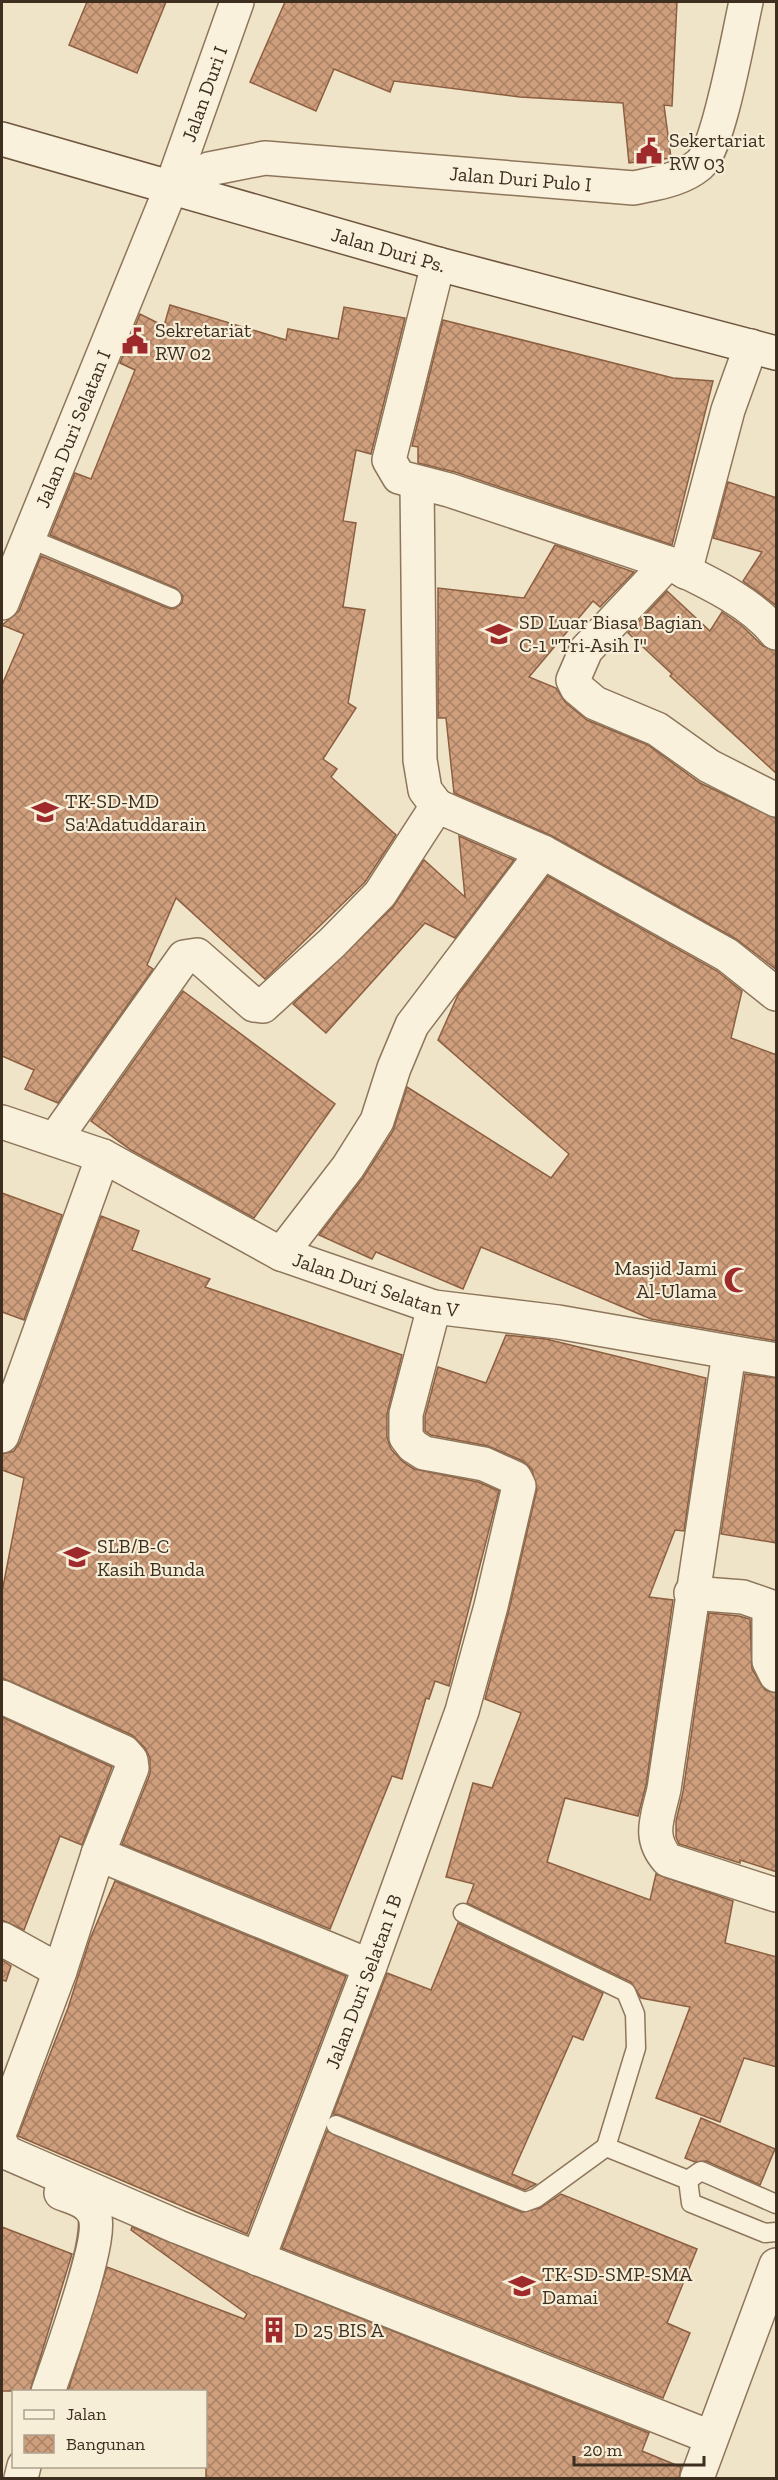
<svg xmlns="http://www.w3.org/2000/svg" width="778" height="2480" viewBox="0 0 778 2480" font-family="'Zilla Slab',serif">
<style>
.building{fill:url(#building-cross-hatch);stroke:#8d5f41;stroke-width:1.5}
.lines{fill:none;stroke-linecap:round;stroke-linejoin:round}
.lane-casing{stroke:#8d765c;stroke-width:21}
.street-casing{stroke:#8d765c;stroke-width:36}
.secondary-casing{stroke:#6f573f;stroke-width:36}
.lane{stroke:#faf1dc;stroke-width:18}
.street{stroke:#faf1dc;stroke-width:33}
.secondary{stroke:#faf1dc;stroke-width:33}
.labels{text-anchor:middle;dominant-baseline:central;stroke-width:4.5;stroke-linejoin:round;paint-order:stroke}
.street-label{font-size:20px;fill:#3d2e20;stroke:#f7eed8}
.poi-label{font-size:20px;fill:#3d2e20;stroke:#f7eed8;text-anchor:start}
</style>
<defs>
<pattern id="building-cross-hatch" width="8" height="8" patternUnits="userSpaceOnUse" patternTransform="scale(1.5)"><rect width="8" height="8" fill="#cf9f7d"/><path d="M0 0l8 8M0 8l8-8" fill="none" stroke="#a98266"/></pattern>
</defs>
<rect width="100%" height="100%" fill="#f0e4c8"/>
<g class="building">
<path d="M87,2H166L137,73L69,45Z"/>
<path d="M285,2H677L672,106L664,105L671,158L629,163L623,103L520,97L394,81L390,92L334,69L316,111L250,82Z"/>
<path d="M170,305L286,340L288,329L338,339L344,307L405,318L371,454L356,450L343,521L356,523L343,607L365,610L348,703L356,708L323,759L337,769L331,777L396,835L365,882L265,979L176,898L147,965L153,969L58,1103L25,1089L34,1070L2,1056V685L24,634L2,625L19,611L41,556L168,608L174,609L182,603L183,596L176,588L50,535L75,473L91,479L135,370L120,363L140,314L164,326Z"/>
<path d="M443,320L673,378L713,381L672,545L455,472L418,463V447L412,446Z"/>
<path d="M728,482L777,498V606L743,581L762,552L713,538Z"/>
<path d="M555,545L634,572L600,607L593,601L529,677L556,688L565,702L587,720L648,745L700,783L777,819V970L736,939L552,836L454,793L446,718H438V588L524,598Z"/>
<path d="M667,591L710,631L722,612L742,626L763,646L777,651V774L670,676L672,674L628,633Z"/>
<path d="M459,836L514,860L455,938L425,923L326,1033L293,1004L393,907L424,860L465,897Z"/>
<path d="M548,876L717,971L742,991L731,1038L777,1055V1341L651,1319L481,1247L463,1289L376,1252L372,1259L319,1235L363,1178L393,1131L407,1087L551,1178L569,1154L438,1040L458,995Z"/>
<path d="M183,991L335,1104L254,1218L131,1150L91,1121Z"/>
<path d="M2,1193L62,1215L24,1320L2,1312Z"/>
<path d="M101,1216L139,1231L132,1250L210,1279L205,1287L402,1355L387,1414V1437L391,1449L403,1462L414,1469L478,1482L499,1491L449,1686L435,1681L429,1699L426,1698L402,1779L392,1776L330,1929L122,1844L150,1774V1758L145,1748L132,1735L2,1678V1592L24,1478L2,1470V1454L14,1451L20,1442Z"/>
<path d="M506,1335L546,1339L706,1378L684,1531L675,1530L649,1597L673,1600L646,1785L638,1816L565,1798L547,1862L650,1900L656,1874L733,1901L725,1943L777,1957V2067L744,2058L720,2122L656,2098L690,2007L641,1998L631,1982L467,1903L474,1884L446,1877L473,1783L492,1788L521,1713L485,1699L509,1610L537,1489L532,1470L523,1461L488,1446L431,1435L425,1431V1416L438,1367L486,1383Z"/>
<path d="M745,1374L777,1378V1543L721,1534Z"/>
<path d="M709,1613L739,1616L750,1619L752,1669L765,1690L777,1693V1872L740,1860V1863L679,1844L676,1837V1821L683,1792Z"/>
<path d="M2,1717L112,1767L82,1845L60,1836L24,1930L2,1920Z"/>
<path d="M115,1881L346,1976L247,2234L18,2136L68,2008L90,1939Z"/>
<path d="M458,1923L603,1993L583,2040L573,2036L512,2174L536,2184L525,2190L340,2115L333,2114L387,1973L431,1990Z"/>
<path d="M2,1960L11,1966L6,1981L2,1980Z"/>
<path d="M701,2118L775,2149L760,2185L706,2161L695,2162L685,2158Z"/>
<path d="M327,2131L521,2212L540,2208L561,2194L697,2249L667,2323L690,2333L663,2398L282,2248Z"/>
<path d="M2,2227L72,2254L30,2391H2Z"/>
<path d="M132,2227L649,2433L642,2451L681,2467L679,2478H206V2391H68L107,2267L244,2319L247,2314L131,2230Z"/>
</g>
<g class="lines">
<g class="lane-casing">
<g id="lane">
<path d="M28,538L172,598"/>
<path d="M463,1913L626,1992L635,2014L636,2048L606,2147"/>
<path d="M336,2125L525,2202L536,2198L606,2147L688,2180L691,2203L765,2233L776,2232"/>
<path d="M688,2180L701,2171L776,2204"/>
</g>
</g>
<g class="street-casing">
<g id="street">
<path id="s1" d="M171,188L209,169L265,158L634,188C657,183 681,180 699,165C719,149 739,32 746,2"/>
<path d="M438,264L389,460L399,477L449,490L668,563C705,581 750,601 776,633"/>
<path d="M417,483L420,760L425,790L437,806"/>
<path d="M668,563L586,650L573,680L577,688L595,703L657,729L709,766L776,800"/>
<path d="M685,572L728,410L751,346"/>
<path id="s2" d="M2,603L171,188L237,2"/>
<path id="s3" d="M2,1122L103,1156L281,1254L434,1307L558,1322L776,1360"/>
<path d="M55,1139L184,957L197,955L254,1005L263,1006L332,943L380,894L437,806L543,852"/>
<path d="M281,1254L348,1167L377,1121L394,1068L412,1025L543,852L727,955L776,994"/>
<path d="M729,1353L664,1789C658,1817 647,1837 668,1860L776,1895"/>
<path d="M2,1436L103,1156"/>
<path d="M691,1593L743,1597L769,1606V1661L776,1675"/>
<path d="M2,1697L124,1752L131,1760L132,1768L98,1854L60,1971L2,2127"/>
<path d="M98,1854L370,1966"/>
<path d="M2,1939L60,1971"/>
<path d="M2,2145L5,2152L178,2227L710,2437"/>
<path id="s4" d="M258,2259L370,1966L462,1711L491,1606L519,1486L515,1478L484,1464L424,1453L413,1446L406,1437V1414L434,1307"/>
<path d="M48,2392C58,2362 105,2237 94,2214C88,2201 74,2198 61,2193"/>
<path d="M21,2478L24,2466"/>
<path d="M697,2478L776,2265"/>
</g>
</g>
<g class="secondary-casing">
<g id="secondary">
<path id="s5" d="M2,139L438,264L776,353"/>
</g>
</g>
<use href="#lane" class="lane"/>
<use href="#street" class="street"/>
<use href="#secondary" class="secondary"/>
</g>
<defs>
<g id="civic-bare" transform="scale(2.07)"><path d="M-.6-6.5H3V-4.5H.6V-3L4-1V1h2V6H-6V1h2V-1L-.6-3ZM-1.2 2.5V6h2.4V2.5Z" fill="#9e2a2b" stroke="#f7eed8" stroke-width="2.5" paint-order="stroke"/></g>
<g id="school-bare" transform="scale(2.07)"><path d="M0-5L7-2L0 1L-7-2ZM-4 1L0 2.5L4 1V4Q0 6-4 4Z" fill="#9e2a2b" stroke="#f7eed8" stroke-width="2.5" paint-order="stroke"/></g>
<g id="mosque-bare" transform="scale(2.07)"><path d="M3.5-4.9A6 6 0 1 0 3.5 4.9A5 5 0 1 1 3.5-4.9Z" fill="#9e2a2b" stroke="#f7eed8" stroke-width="2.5" paint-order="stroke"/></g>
<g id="building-bare" transform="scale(2.07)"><path d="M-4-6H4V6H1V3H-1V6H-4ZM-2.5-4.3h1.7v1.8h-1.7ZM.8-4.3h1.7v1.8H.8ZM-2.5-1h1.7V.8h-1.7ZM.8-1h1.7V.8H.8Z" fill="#9e2a2b" stroke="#f7eed8" stroke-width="2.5" paint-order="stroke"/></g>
</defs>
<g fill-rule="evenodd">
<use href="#civic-bare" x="649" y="151"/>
<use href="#civic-bare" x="135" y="341"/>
<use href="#school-bare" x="499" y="634"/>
<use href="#school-bare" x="45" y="812"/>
<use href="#mosque-bare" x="737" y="1280"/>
<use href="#school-bare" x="77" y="1557"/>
<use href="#school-bare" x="522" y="2286"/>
<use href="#building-bare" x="274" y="2330"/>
</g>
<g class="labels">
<g class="street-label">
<text stroke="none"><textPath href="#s2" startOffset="548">Jalan Duri I</textPath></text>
<text stroke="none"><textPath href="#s1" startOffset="356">Jalan Duri Pulo I</textPath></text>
<text stroke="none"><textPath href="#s5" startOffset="402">Jalan Duri Ps.</textPath></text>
<text stroke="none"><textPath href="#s2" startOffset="188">Jalan Duri Selatan I</textPath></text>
<text stroke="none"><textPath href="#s3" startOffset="410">Jalan Duri Selatan V</textPath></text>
<text stroke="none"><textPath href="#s4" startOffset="297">Jalan Duri Selatan I B</textPath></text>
</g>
<g class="poi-label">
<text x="669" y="140">Sekertariat<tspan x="669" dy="23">RW 03</tspan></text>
<text x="155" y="330">Sekretariat<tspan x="155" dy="23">RW 02</tspan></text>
<text x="519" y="622">SD Luar Biasa Bagian<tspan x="519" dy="23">C-1 "Tri-Asih I"</tspan></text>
<text x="65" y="801">TK-SD-MD<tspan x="65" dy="23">Sa'Adatuddarain</tspan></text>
<text x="717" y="1268" text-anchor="end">Masjid Jami<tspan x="717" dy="23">Al-Ulama</tspan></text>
<text x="97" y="1546">SLB/B-C<tspan x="97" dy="23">Kasih Bunda</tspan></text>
<text x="542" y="2274">TK-SD-SMP-SMA<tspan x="542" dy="23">Damai</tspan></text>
<text x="294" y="2330">D 25 BIS A</text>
</g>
</g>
<rect width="778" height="2480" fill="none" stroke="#3d2e20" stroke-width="6"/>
<rect x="12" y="2390" width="195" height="78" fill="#f7eed8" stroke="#ada18e" stroke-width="1.5"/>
<rect x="24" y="2410" width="30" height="9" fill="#faf1dc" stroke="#ada18e" stroke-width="1.5"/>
<text x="66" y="2420" font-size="18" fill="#3d2e20">Jalan</text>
<rect x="24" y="2435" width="30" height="18" fill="url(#building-cross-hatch)" stroke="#ada18e" stroke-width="1.5"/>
<text x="66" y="2450" font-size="18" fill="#3d2e20">Bangunan</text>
<path d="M574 2456v9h130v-9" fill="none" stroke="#3d2e20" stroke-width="3"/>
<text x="583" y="2456" font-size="18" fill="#3d2e20" stroke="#f7eed8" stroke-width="4.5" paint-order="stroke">20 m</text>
</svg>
